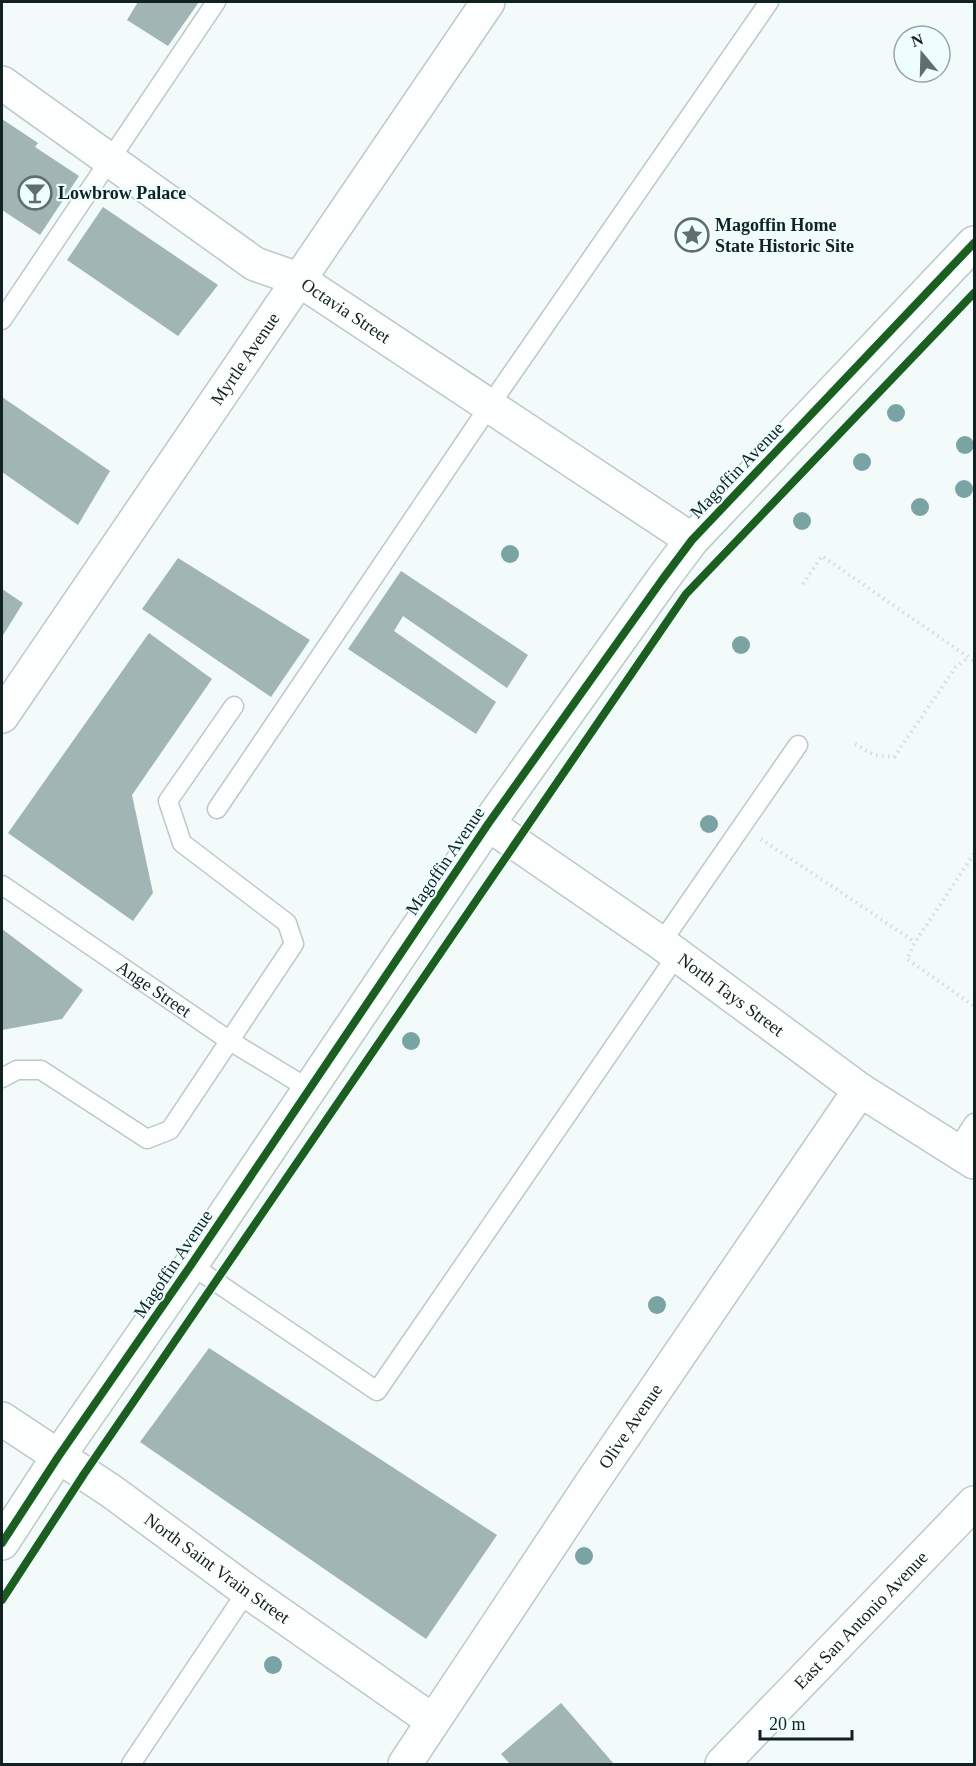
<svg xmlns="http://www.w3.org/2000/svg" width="976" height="1766" viewBox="0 0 976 1766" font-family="'Times New Roman',serif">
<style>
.building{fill:#a1b5b5}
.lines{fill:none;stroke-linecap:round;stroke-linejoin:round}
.service-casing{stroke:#bdc8c8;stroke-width:21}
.minor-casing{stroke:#bdc8c8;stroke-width:36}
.tertiary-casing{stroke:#bdc8c8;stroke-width:36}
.path{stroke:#d8dbdb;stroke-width:4;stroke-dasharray:1.5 4.5;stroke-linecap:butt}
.service{stroke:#fdfefe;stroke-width:18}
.minor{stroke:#fdfefe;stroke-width:33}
.tertiary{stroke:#fdfefe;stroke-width:33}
.cycleway-casing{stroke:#eefefe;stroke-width:11}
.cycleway{stroke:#1b5e20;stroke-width:8}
.tree{fill:#7aa4a4}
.labels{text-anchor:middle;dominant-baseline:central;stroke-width:4.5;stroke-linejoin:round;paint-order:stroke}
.poi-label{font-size:18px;font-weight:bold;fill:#122222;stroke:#eefefe;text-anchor:start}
.street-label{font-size:18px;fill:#122222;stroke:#eefefe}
</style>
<rect width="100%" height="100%" fill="#f2fafa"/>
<g class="building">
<path d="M138,2H199L168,46L127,20Z"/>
<path d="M2,119L38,143L35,147L79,176L40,235L2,210Z"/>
<path d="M103,207L218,285L178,336L67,260Z"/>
<path d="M2,397L110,471L78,525L2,472Z"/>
<path d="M178,558L310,640L271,697L142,609Z"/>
<path d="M401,571L528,655L507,688L403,616L394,631L496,702L476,734L348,649Z"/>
<path d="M2,589L23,603L2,637Z"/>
<path d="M149,633L212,679L132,795L153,893L133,921L8,833Z"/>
<path d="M2,929L83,990L62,1019L2,1030Z"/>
<path d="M209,1348L497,1535L426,1639L140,1442Z"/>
<path d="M561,1703L614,1764H510L501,1754Z"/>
</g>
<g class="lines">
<g class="service-casing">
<g id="service">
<path d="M2,320L216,2"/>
<path d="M217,809L490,405L769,2"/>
<path id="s1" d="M2,885L230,1041L309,1089"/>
<path d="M661,943L798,745"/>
<path d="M2,1078L17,1070H41L147,1139L170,1130L294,944L287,923L182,843L168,801L234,706"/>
<path d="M956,1150L974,1123"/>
<path d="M191,1265L377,1391L677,955"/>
<path d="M131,1764L247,1591"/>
</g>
</g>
<g class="minor-casing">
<g id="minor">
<path id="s2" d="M2,83L255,264L298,279L692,540"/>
<path id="s3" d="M488,824L661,943L860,1090L974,1162"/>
<path id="s4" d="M2,1419L111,1491L247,1591L433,1721"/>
<path id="s5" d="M405,1764L591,1484L860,1090"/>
<path id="s6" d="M722,1764L974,1503"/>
</g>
</g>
<g class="tertiary-casing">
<g id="tertiary">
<path id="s7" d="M2,716L488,2"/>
<path d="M2,1543L58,1457L191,1265L488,824L662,580L692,540L974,243"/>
</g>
</g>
<g class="path">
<path d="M973,294L974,296"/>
<path d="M803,584L822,556L974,661"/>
<path d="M855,744L874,755L894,757L956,667L969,657"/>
<path d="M761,839L915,942"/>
<path d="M974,854L915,942L907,959L974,1006"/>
</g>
<use href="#service" class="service"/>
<use href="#minor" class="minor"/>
<use href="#tertiary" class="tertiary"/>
<g class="cycleway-casing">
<g id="cycleway">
<path d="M2,1543L58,1457L191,1265L488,824L662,580L692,540L974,243"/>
<path d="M2,1600L84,1474L686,594L974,293"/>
</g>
</g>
<use href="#cycleway" class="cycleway"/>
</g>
<g class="tree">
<circle cx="896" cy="413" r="9"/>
<circle cx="965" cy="445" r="9"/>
<circle cx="862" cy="462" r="9"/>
<circle cx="964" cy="489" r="9"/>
<circle cx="920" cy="507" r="9"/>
<circle cx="802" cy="521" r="9"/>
<circle cx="510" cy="554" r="9"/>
<circle cx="741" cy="645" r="9"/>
<circle cx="709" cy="824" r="9"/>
<circle cx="411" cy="1041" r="9"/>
<circle cx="657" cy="1305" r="9"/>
<circle cx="584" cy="1556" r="9"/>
<circle cx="273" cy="1665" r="9"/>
</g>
<defs>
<g id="bar-ring" transform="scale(1.725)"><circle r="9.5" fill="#eefefe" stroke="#606e6e" stroke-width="1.5"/><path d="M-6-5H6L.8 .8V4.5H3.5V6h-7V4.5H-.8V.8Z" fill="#606e6e"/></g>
<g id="sight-ring" transform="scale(1.725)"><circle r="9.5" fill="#eefefe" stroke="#606e6e" stroke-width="1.5"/><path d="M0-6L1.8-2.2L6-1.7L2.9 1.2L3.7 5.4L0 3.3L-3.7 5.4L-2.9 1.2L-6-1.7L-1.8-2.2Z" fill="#606e6e"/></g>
</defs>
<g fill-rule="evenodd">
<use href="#bar-ring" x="35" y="193"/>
<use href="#sight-ring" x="692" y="235"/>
</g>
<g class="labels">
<g class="poi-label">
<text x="58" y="193">Lowbrow Palace</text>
<text x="715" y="225">Magoffin Home<tspan x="715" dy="21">State Historic Site</tspan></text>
</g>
<g class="street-label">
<text stroke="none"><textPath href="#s2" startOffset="414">Octavia Street</textPath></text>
<text stroke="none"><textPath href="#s7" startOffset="432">Myrtle Avenue</textPath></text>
<text transform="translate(737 470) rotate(-46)">Magoffin Avenue</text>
<text transform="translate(445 861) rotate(-56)">Magoffin Avenue</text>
<text stroke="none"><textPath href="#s1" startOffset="184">Ange Street</textPath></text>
<text stroke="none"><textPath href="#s3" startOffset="297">North Tays Street</textPath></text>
<text transform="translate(173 1264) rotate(-56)">Magoffin Avenue</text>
<text stroke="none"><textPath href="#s5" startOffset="406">Olive Avenue</textPath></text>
<text stroke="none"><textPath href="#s4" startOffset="262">North Saint Vrain Street</textPath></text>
<text stroke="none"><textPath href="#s6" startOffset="200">East San Antonio Avenue</textPath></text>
</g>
</g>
<rect width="976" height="1766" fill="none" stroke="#122222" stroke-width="6"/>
<g transform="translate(922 54) rotate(341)"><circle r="28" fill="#eefefe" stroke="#96a6a6" stroke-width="1.5"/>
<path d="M0-4.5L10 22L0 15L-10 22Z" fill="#606e6e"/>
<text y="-9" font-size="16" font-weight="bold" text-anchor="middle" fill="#122222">N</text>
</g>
<path d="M760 1730v9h92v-9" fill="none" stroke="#122222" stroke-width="3"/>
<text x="769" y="1730" font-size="18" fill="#122222" stroke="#eefefe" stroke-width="4.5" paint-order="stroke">20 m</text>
</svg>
